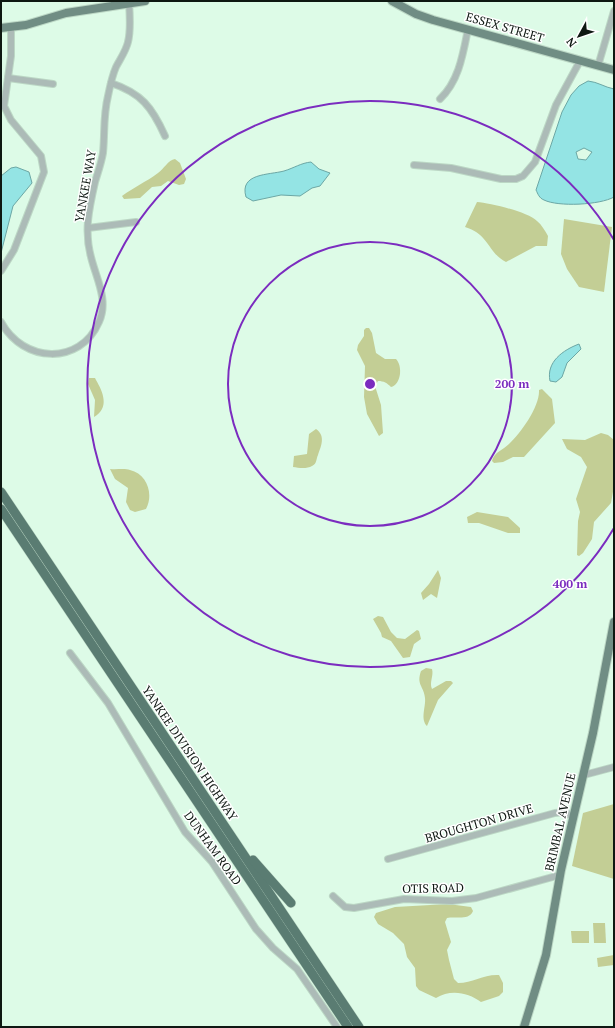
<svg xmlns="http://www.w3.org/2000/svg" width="615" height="1028" viewBox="0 0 615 1028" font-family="'PT Serif',serif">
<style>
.green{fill:#c3ce95}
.water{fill:#94e4e4;stroke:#6ca7a5;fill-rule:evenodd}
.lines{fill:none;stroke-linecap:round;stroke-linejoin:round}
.minor-casing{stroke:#bcd7c5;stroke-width:8}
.major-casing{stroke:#bcd7c5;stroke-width:10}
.highway-casing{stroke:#bcd7c5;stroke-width:10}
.minor{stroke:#acbbb7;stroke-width:6}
.major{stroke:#708d84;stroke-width:8}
.highway{stroke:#5a7c72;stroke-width:9}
.ring{fill:none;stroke:#7b2cbf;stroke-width:2}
.labels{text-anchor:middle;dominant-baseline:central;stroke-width:3;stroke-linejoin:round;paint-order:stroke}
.street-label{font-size:12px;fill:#0e1812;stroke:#fff}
.centre{fill:#7b2cbf;stroke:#fff;stroke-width:2}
.ring-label{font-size:12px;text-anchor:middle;font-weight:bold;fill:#7b2cbf;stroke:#fff;stroke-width:3;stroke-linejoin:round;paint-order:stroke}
</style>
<rect width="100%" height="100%" fill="#ddfbe7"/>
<g class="green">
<path d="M175,159L180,163L186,179L184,184L179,185L168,181L161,186L152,187L140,198L124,199L122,196C134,187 146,182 158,173C164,169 168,160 175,159Z"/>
<path d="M477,202C490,203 528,212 537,221C542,225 545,231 548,236L547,246H536L506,262C488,253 489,234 465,227Z"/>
<path d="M564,219L612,227L604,292L579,287L567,269L561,254Z"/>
<path d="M366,328H369L372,333L376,353L385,359H396C403,366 401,385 391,387C387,383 384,381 378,381L375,386L381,405L383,433L379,436L367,414L364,397L365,366L357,350L358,345L364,336V330Z"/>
<path d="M89,378H95L96,380C103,392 110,408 94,417L95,400L88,384Z"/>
<path d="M542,389L552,399L555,423L524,457H513L503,462L494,463L492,461C494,452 503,450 509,444C521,433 540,406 539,390Z"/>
<path d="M316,429C326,436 321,446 318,455C316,459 317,464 312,466C307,469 299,468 293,467L294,456L307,454L309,434Z"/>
<path d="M601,433L608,435L614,440V486L611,503L594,522L592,539L583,553L579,556L577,555L578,521L580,512L576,499L587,467L581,457L567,449L562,439L585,440Z"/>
<path d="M110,469C117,470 124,468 130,470C147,474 154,494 146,509L135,512L130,510L126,502L128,488L115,479Z"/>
<path d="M477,512L508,517L520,528V533H508L479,523H468L467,517Z"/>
<path d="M438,570L441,578L437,598L431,594L423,600L421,593L429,584Z"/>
<path d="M378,616L383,617L391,632L397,638L405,639L417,630L419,631L421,639L414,644L410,657L403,658L391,641L382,637L381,633L373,619Z"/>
<path d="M426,668L432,669C434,676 429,682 432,689L446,681H451L453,683L438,700L427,726C420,719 426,707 425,698C424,686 416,685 421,671Z"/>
<path d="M614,804V879L572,866L583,813Z"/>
<path d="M448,904L471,907L473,911C469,921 456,916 447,918L445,922L451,942L447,950L449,960L454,979L458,983C473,983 484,974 499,975L503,983V992L499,996L481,1002C468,992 450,989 436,998L419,990L416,986L415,968L407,957L404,944L393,933L378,924L374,917L376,913L395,907Z"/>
<path d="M593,923H605L606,943H594Z"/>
<path d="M571,931H589V943H572Z"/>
<path d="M614,955V965L598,967L597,958Z"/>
</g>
<g class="water">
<path d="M588,81C598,82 604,87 614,89V197C600,205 558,207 544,200C539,198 538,194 536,190L562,112L571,95L579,86ZM584,148L592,152L586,160L578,159L576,152Z"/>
<path d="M311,162L319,169L330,173L320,186L312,188L300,196L281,195L253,201L246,197C239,173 269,175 284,171C294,168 301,163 311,162Z"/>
<path d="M16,167L29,172L32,183L13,206L1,253V176L11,168Z"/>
<path d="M579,344L581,349L567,363L562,377L556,382L550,381C546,362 563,350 579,344Z"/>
</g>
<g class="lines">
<g class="minor-casing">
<g id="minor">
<path d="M598,66L614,11"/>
<path d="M8,78L53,84"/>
<path d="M111,83C141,93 152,107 165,136"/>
<path d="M440,99C459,81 463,54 468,29"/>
<path d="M414,165L451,168L501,179H516L523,176L535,162L556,105L580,61"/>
<path d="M88,228L136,222"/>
<path d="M1,271L14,250L44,172L41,156L11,120L4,106L11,56V28"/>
<path d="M1,322C23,363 80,366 99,322C109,300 96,278 91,257C88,246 87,233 88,221C89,208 92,195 95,182C98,172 101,164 103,153C105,133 103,116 108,96C110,86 112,76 116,67C120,59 126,51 128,42C131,30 130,16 129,3"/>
<path d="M70,653L108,703L185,832L212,862L256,929L273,948L297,969L337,1027"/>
<path d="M584,775L614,767"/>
<path d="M388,859L555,813L566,812L573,818"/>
<path d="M333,896L345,907L354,908L404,899L452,901L476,898L560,875"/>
</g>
</g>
<g class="major-casing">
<g id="major">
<path d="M392,1L416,14L433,20L614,70"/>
<path d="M1,28L26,25L66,13L145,1"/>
<path d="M524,1027L546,955L561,870L593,733L614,622"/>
</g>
</g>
<g class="highway-casing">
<g id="highway">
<path d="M1,492L359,1027"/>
<path d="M1,509L348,1027"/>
<path d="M253,860L291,903"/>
</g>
</g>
<use href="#minor" class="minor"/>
<use href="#major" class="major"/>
<use href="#highway" class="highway"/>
</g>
<g class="ring">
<circle cx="370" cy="384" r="142"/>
<path d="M614 528A283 283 0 1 1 614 240"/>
</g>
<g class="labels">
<g class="street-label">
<text transform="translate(505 27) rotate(16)">ESSEX STREET</text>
<text transform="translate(85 186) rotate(-80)">YANKEE WAY</text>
<text transform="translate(190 753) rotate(56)">YANKEE DIVISION HIGHWAY</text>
<text transform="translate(560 822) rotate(-77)">BRIMBAL AVENUE</text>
<text transform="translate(479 823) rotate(-16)">BROUGHTON DRIVE</text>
<text transform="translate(213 848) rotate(54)">DUNHAM ROAD</text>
<text transform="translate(433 888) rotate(-1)">OTIS ROAD</text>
</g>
</g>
<circle cx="370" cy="384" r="6" class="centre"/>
<g class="ring-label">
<text x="512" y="388">200 m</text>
<text x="570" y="588">400 m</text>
</g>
<rect width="615" height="1028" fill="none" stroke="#0e1812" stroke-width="4"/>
<g transform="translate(579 36) rotate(230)" stroke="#ffffff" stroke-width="3" paint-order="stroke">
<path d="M0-3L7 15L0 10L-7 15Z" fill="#0e1812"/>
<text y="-6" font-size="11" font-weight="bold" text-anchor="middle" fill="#0e1812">N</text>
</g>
</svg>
